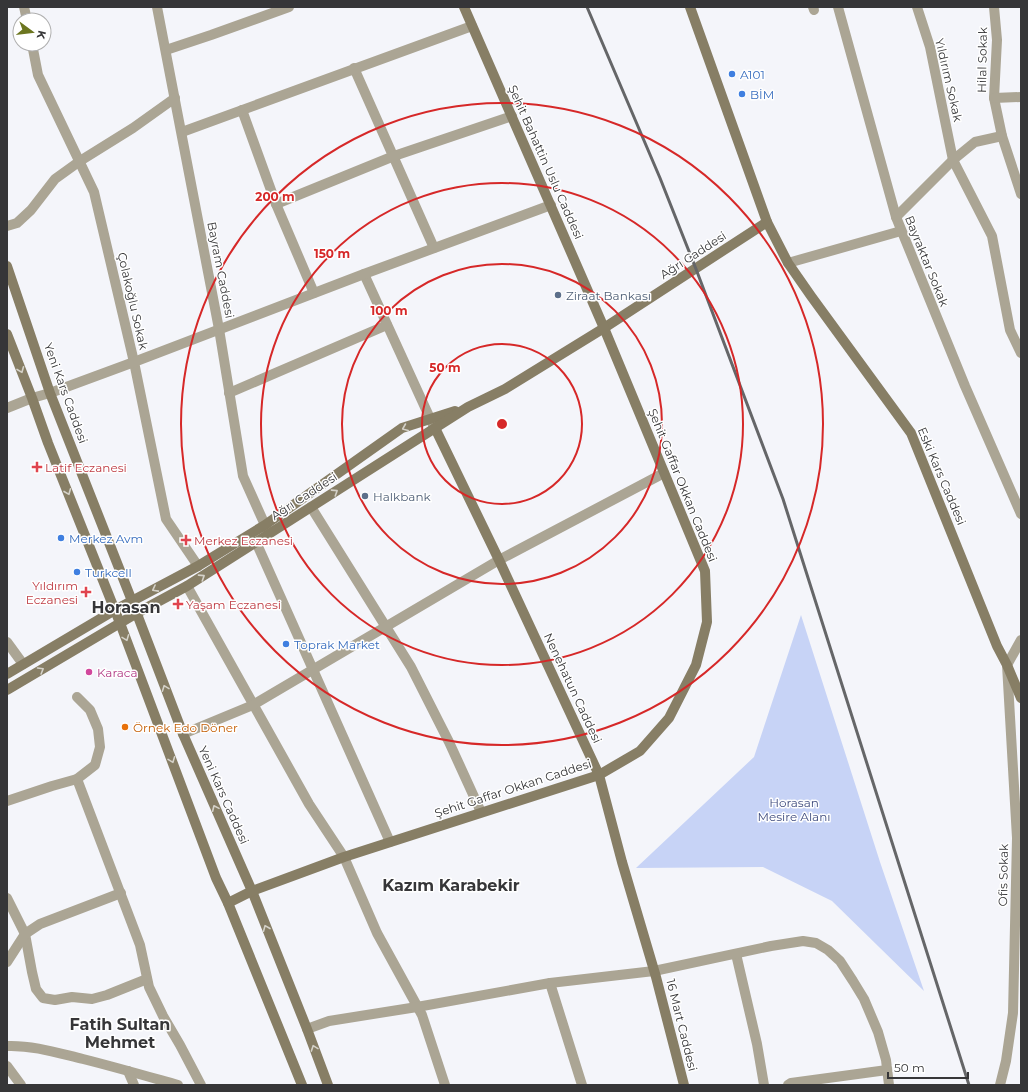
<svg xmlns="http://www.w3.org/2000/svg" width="1028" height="1092" viewBox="0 0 1028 1092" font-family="Montserrat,sans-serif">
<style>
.green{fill:#c7d3f6}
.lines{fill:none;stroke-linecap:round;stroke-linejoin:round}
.street{stroke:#aba594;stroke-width:10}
.secondary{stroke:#877e65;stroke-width:10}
.rail{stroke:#656668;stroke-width:3}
.oneway{stroke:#d5d2c9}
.ring{fill:none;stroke:#d62828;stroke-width:2}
.shop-dot{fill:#3f7fe0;stroke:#fff;stroke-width:1.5}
.service-dot{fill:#5c6f8a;stroke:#fff;stroke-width:1.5}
.health-dot{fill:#e0444e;stroke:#fff;stroke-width:1.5}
.hotel-dot{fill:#d1479c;stroke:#fff;stroke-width:1.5}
.food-dot{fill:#e8710a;stroke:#fff;stroke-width:1.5}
.labels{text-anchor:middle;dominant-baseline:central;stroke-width:3;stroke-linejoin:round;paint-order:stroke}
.street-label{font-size:12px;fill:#363638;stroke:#fff}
.shop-label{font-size:12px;fill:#366cbe;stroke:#fff;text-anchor:start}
.service-label{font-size:12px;fill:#4e5e75;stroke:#fff;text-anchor:start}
.health-label{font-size:12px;fill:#be3a42;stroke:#fff;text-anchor:start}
.hotel-label{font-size:12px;fill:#b23c85;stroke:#fff;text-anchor:start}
.food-label{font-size:12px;fill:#c56008;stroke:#fff;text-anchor:start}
.park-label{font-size:12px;fill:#404d7f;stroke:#fff}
.district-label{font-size:16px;font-weight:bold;fill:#363638;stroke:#fff}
.centre{fill:#d62828;stroke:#fff;stroke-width:2}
.ring-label{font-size:12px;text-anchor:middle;font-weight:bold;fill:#d62828;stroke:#fff;stroke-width:3;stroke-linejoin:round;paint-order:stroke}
</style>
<rect width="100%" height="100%" fill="#f4f5fa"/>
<path class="green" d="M801,615L880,862L924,991L832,901L763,867L636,868L754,757Z"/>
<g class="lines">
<g class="street">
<path d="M24,7L27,20"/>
<path d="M157,7L219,329L243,476L265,525L269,532"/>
<path d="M813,7L814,10"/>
<path d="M838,7L896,217L965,386L1021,514"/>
<path d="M917,7L930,47L953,160L992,236L1010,330L1021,353"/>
<path d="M994,7L997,40L994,98L1002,136L1021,194"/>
<path d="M32,44L38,75L94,192L134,362L166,519L198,566"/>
<path d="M166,50L211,35L289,7"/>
<path d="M354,68L434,248"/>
<path d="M994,98L1021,97"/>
<path d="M242,110L276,204L314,293"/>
<path d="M182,132L472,26"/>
<path d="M276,204L394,156L512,116"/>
<path d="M896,217L953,160L975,142L1002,136"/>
<path d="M7,226L17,223L31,210L55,179L80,161L133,128L175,98"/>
<path d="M788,263L901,231"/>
<path d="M364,274L434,427"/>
<path d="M229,393L387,325"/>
<path d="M7,408L32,398L50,393L134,362L364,274L551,205"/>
<path d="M311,507L411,667L449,742L481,812"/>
<path d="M256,542L390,842"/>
<path d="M187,586L309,804L344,857L377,933L422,1015L445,1085"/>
<path d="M7,642L23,664"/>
<path d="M183,734L253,705L499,560L664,473"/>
<path d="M77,779L140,945L149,987L163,1016L180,1045L201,1085"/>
<path d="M7,801L52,786L77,779L95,765L100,747L98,729L90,710L77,697"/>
<path d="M7,898L25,934L32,972L36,989L43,998L55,1000L72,997L92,999L107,995L147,979"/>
<path d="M736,954L757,1044L764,1085"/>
<path d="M7,962L25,934L40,924L121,893"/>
<path d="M550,983L582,1085"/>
<path d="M307,1029L329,1021L417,1007L550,983L654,971L771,946L803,941L816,943L828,950L840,961L853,981L864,999L878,1032L886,1060L889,1085"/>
<path d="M7,1046C33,1045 58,1053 83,1059C115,1067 146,1076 178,1085"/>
<path d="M7,1066L21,1085"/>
<path d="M128,1071L134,1085"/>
<path d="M788,1085L791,1083L887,1070"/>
<path d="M1000,1085L1006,1061L1013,1013L1017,838L1007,665L1021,640"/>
</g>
<g class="secondary">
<path d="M690,7L767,222L788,263L811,296L911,433L997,646L1007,665L1021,698"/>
<path d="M7,266L50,393L132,601L183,734L252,891L307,1029L328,1085"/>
<path d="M7,334L32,398L48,443L120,623L216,878L228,903L302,1085"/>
<path d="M435,428L499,560L599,775L622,862L656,977L684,1085"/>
<path d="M7,674L115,610L198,566L265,525L402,428L455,411"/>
<path d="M7,690L137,613L187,586L468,407L505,389L604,328L767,222"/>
<path d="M228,903L252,891L344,857L599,775L640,751L669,718L696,665L707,622L705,571L604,328L464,7"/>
</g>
<path class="rail" d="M587,7L660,178L696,269L783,499L969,1085"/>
</g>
<defs><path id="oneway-chevron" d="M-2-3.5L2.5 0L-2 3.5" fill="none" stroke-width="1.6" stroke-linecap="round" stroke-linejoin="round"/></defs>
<g class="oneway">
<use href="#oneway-chevron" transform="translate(21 370) rotate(68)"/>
<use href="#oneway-chevron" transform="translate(405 428) rotate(157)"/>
<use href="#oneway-chevron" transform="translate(68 492) rotate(68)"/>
<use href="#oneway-chevron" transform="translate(335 492) rotate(-33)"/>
<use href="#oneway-chevron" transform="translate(202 577) rotate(-33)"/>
<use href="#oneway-chevron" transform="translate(155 589) rotate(152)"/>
<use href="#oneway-chevron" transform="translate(126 638) rotate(69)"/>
<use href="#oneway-chevron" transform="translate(41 670) rotate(-31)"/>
<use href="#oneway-chevron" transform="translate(165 688) rotate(-111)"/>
<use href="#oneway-chevron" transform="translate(172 760) rotate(69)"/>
<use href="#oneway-chevron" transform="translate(215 808) rotate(-114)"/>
<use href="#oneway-chevron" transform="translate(266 928) rotate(-112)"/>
<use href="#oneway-chevron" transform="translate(314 1048) rotate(-110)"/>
</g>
<g class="ring">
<circle cx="502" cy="424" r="80"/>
<circle cx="502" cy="424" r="160"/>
<circle cx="502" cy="424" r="241"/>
<circle cx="502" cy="424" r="321"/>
</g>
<g class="shop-dot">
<circle cx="732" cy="74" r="4"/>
<circle cx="742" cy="94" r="4"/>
<circle cx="61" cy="538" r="4"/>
<circle cx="77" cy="572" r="4"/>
<circle cx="286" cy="644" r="4"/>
</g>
<g class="service-dot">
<circle cx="558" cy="295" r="4"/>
<circle cx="365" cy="496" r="4"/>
</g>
<g class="health-dot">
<path d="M35 461h4v4h4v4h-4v4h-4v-4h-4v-4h4z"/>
<path d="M184 534h4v4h4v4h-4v4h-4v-4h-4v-4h4z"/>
<path d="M84 586h4v4h4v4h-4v4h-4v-4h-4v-4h4z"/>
<path d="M176 598h4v4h4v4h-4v4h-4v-4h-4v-4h4z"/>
</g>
<circle class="hotel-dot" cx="89" cy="672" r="4"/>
<circle class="food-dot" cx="125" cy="727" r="4"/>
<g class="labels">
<g class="street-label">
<text transform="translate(982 60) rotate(-89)">Hilal Sokak</text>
<text transform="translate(949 80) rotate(77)">Yıldırım Sokak</text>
<text transform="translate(546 162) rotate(66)">Şehit Bahattin Uslu Caddesi</text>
<text transform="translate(693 255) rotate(-33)">Ağrı Caddesi</text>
<text transform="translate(927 261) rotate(68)">Bayraktar Sokak</text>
<text transform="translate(221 270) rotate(79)">Bayram Caddesi</text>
<text transform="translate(133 301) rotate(77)">Çolakoğlu Sokak</text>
<text transform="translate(66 393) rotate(70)">Yeni Kars Caddesi</text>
<text transform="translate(942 476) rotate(67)">Eski Kars Caddesi</text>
<text transform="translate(683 485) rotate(68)">Şehit Gaffar Okkan Caddesi</text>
<text transform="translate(304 496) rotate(-33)">Ağrı Caddesi</text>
<text transform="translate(573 688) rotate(65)">Nenehatun Caddesi</text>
<text transform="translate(513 788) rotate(-18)">Şehit Gaffar Okkan Caddesi</text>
<text transform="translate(224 795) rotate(66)">Yeni Kars Caddesi</text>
<text transform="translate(1003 875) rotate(-89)">Ofis Sokak</text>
<text transform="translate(682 1025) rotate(76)">16 Mart Caddesi</text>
</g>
<g class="shop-label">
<text x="740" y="74">A101</text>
<text x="750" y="94">BİM</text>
<text x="69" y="538">Merkez Avm</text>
<text x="85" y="572">Turkcell</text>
<text x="294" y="644">Toprak Market</text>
</g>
<g class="service-label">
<text x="566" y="295">Ziraat Bankası</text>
<text x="373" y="496">Halkbank</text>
</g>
<g class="health-label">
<text x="45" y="467">Latif Eczanesi</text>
<text x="194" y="540">Merkez Eczanesi</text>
<text x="78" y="585" text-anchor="end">Yıldırım<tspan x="78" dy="14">Eczanesi</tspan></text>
<text x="186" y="604">Yaşam Eczanesi</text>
</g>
<g class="hotel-label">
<text x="97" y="672">Karaca</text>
</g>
<g class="food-label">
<text x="133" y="727">Örnek Edo Döner</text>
</g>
<g class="park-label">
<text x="794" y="802">Horasan<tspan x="794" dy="14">Mesire Alanı</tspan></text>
</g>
<g class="district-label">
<text x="126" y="607">Horasan</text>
<text x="451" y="885">Kazım Karabekir</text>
<text x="120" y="1024">Fatih Sultan<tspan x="120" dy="18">Mehmet</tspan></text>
</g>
</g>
<circle cx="502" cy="424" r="6" class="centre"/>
<g class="ring-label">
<text x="275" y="201">200 m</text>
<text x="332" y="258">150 m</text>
<text x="389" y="315">100 m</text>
<text x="445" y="372">50 m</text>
</g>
<rect width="1028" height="1092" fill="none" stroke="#363638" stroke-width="16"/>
<g transform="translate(32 32) rotate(105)"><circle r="19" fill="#ffffff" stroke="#afafaf"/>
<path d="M0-3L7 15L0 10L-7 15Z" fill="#6c7620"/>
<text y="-6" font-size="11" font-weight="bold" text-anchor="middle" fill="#363638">K</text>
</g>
<path d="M888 1072v6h80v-6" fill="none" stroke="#363638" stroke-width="2"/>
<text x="894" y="1072" font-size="12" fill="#363638" stroke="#ffffff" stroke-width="3" paint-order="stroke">50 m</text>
</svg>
